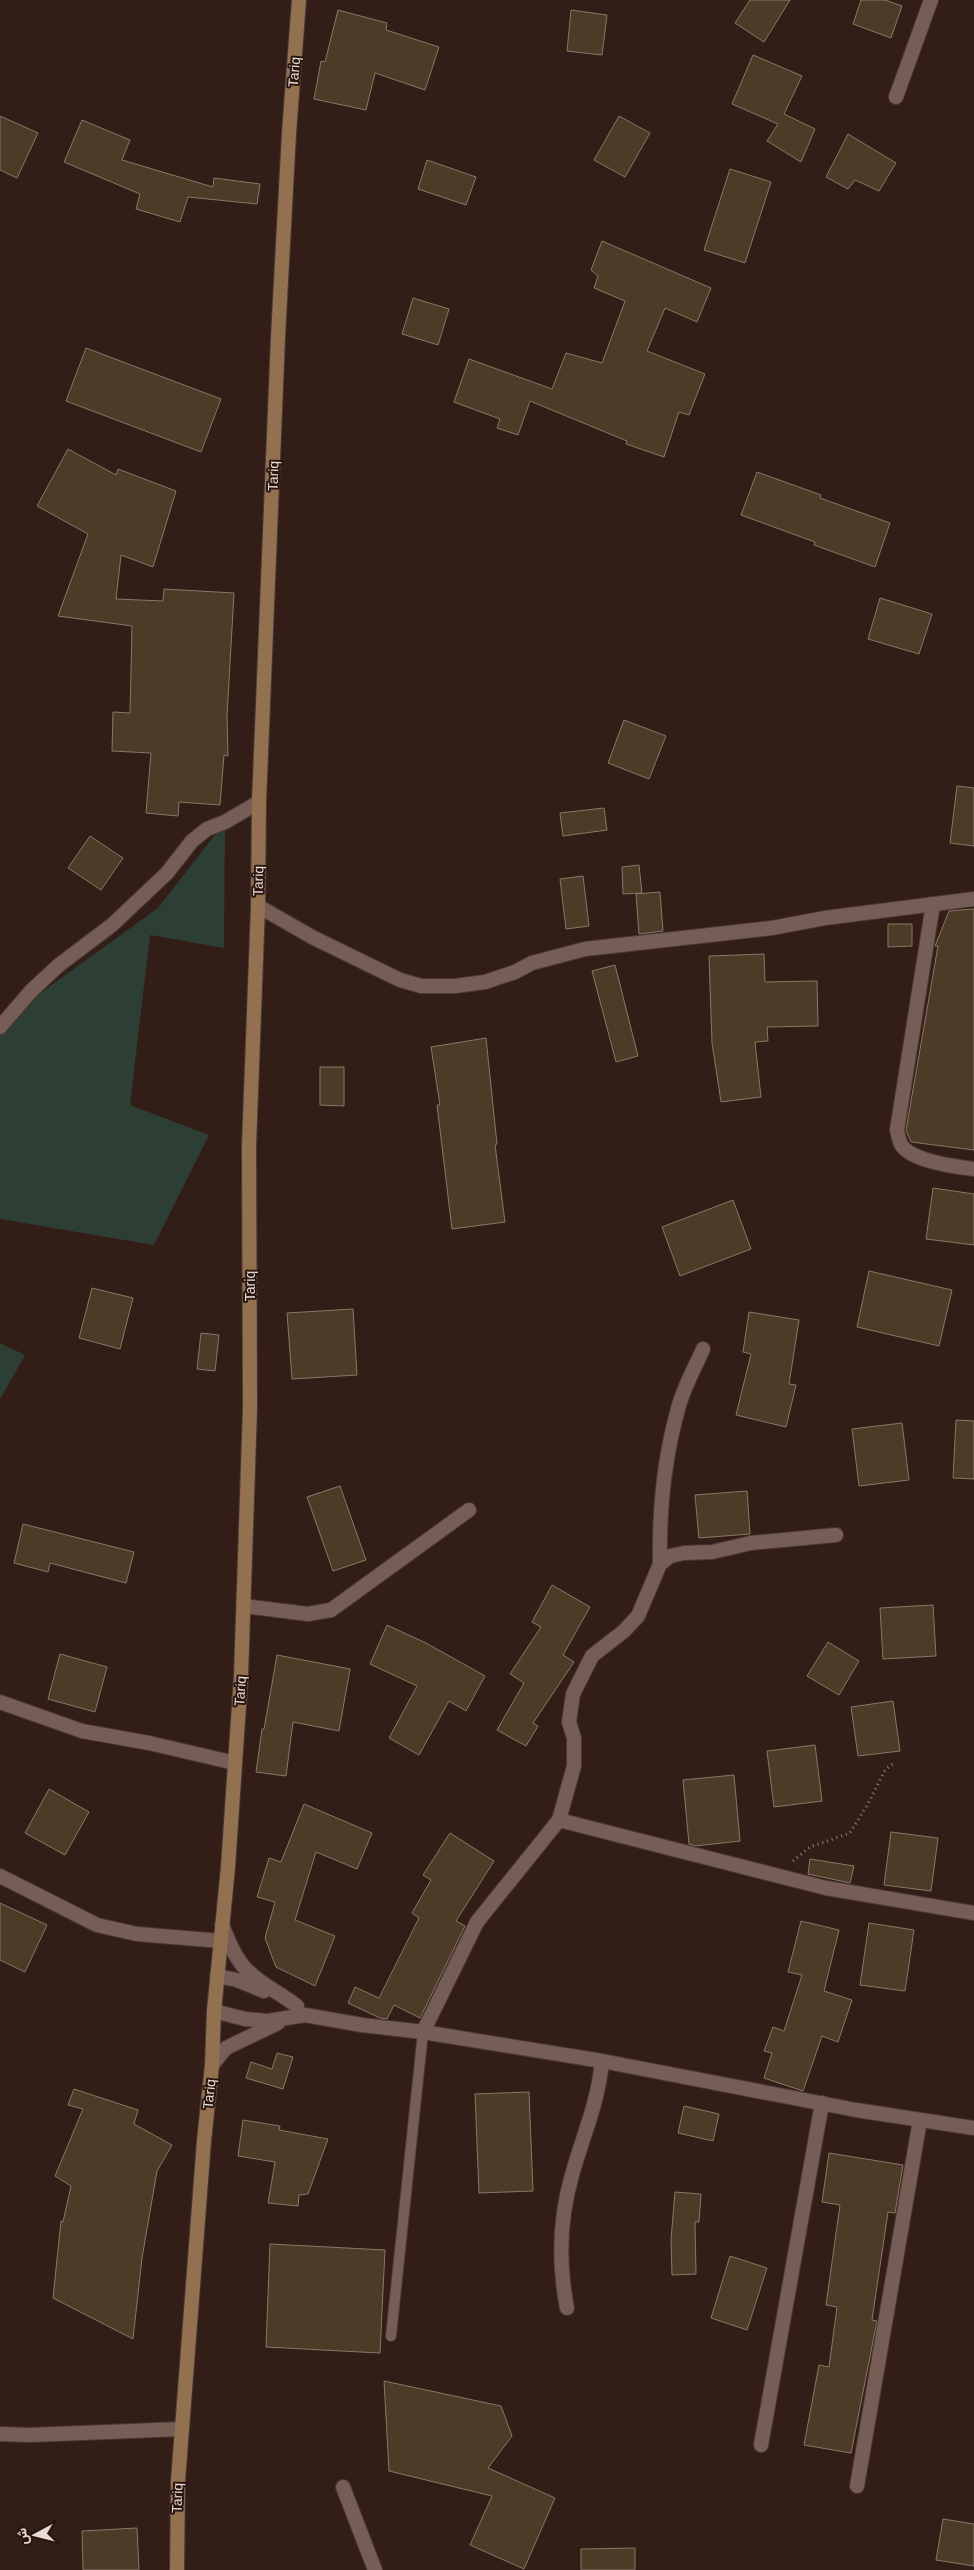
<svg xmlns="http://www.w3.org/2000/svg" width="974" height="2570" viewBox="0 0 974 2570" font-family="Arial,Vazirmatn,sans-serif">
<style>
.green{fill:#2d3e35}
.building{fill:#4c3b26;stroke:#897866}
.lines{fill:none;stroke-linecap:round;stroke-linejoin:round}
.service-casing{stroke:#4a3a35;stroke-width:12}
.minor-casing{stroke:#4a3a35;stroke-width:16}
.tertiary-casing{stroke:#4a3a35;stroke-width:16}
.secondary-casing{stroke:#4a3a35;stroke-width:16}
.path{stroke:#907f79;stroke-width:3;stroke-dasharray:1 4;stroke-linecap:butt}
.service{stroke:#765e56;stroke-width:10}
.minor{stroke:#765e56;stroke-width:14}
.tertiary{stroke:#765e56;stroke-width:14}
.secondary{stroke:#93704f;stroke-width:14}
.labels{text-anchor:middle;dominant-baseline:central;stroke-width:4;stroke-linejoin:round;paint-order:stroke}
.street-label{font-size:14px;fill:#e7d9d4;stroke:#28150e}
</style>
<rect width="100%" height="100%" fill="#321e17"/>
<g class="green">
<path d="M225,822L224,948L150,935L130,1105L209,1135L154,1245L0,1219V1031L10,1015L158,908Z"/>
<path d="M0,1343L25,1355L0,1399Z"/>
</g>
<g class="building">
<path d="M750,0H790L764,42L735,23Z"/>
<path d="M861,0H885L902,6L891,38L853,24Z"/>
<path d="M338,10L387,23L386,30L439,47L425,90L375,73L366,110L314,99L321,61L325,62Z"/>
<path d="M571,10L607,15L602,55L567,51Z"/>
<path d="M753,55L802,76L784,114L815,129L801,162L767,141L778,124L732,104Z"/>
<path d="M0,116L38,133L17,178L0,170Z"/>
<path d="M619,116L650,133L625,177L594,160Z"/>
<path d="M82,120L130,140L122,160L213,187L214,178L260,184L257,204L188,197L180,222L136,209L140,194L64,162Z"/>
<path d="M848,134L896,163L879,191L855,180L848,189L826,177Z"/>
<path d="M427,160L476,177L466,205L418,189Z"/>
<path d="M730,169L771,182L745,263L704,250Z"/>
<path d="M602,241L711,288L697,322L665,308L647,351L705,374L689,415L679,412L664,457L626,444L627,441L530,401L518,435L497,428L500,419L454,402L469,359L552,389L566,353L602,363L625,301L594,288L598,276L591,270Z"/>
<path d="M413,298L449,309L438,345L402,334Z"/>
<path d="M86,348L221,399L201,452L66,401Z"/>
<path d="M68,449L116,475L118,469L176,491L153,567L121,555L116,599L163,601L164,589L234,593L227,716L228,756L224,755L220,805L179,802L178,816L146,813L151,753L112,751L113,712L130,713L132,626L58,616L88,534L37,506Z"/>
<path d="M757,472L821,495L820,498L890,523L875,567L814,545L815,542L741,515Z"/>
<path d="M880,598L932,614L919,654L868,639Z"/>
<path d="M624,720L666,736L649,779L608,763Z"/>
<path d="M957,786L974,788V846L950,843Z"/>
<path d="M604,808L607,830L563,836L560,813Z"/>
<path d="M90,836L123,858L101,890L68,868Z"/>
<path d="M639,865L642,893L623,894L622,867Z"/>
<path d="M583,876L589,926L566,929L560,879Z"/>
<path d="M660,892L663,931L639,934L636,894Z"/>
<path d="M974,909V1150L911,1142L906,1130L938,946H935L949,911Z"/>
<path d="M888,924H912V946L888,947Z"/>
<path d="M764,954L765,982L817,981L818,1026L767,1027L768,1041L755,1042L761,1097L721,1102L712,1043L709,956Z"/>
<path d="M615,965L638,1056L616,1062L592,971Z"/>
<path d="M486,1038L497,1144L495,1145L505,1222L452,1229L437,1105H440L431,1047Z"/>
<path d="M320,1067H344V1106L320,1105Z"/>
<path d="M933,1188L974,1194V1245L926,1239Z"/>
<path d="M733,1200L751,1249L680,1276L662,1227Z"/>
<path d="M869,1271L952,1290L939,1346L857,1327Z"/>
<path d="M92,1288L133,1298L120,1349L79,1338Z"/>
<path d="M353,1309L357,1375L292,1379L287,1313Z"/>
<path d="M749,1312L799,1320L789,1384L796,1385L786,1427L736,1415L751,1354L743,1352Z"/>
<path d="M201,1333L219,1335L215,1371L197,1369Z"/>
<path d="M956,1420L974,1421V1479L953,1478Z"/>
<path d="M902,1423L909,1480L859,1486L852,1429Z"/>
<path d="M340,1486L366,1560L333,1571L307,1497Z"/>
<path d="M747,1491L750,1534L699,1538L695,1495Z"/>
<path d="M23,1524L134,1552L126,1583L50,1563L48,1572L14,1563Z"/>
<path d="M552,1585L590,1607L563,1655L574,1662L533,1723L538,1726L526,1746L497,1730L524,1683L510,1674L541,1627L532,1622Z"/>
<path d="M933,1605L936,1656L883,1659L880,1608Z"/>
<path d="M387,1625L426,1643L485,1676L466,1711L449,1701L419,1755L389,1738L417,1686L370,1664Z"/>
<path d="M828,1642L859,1661L839,1695L807,1676Z"/>
<path d="M60,1654L107,1667L95,1712L48,1699Z"/>
<path d="M277,1655L350,1669L339,1731L293,1722L286,1776L256,1772L262,1729H264Z"/>
<path d="M893,1701L900,1751L858,1756L851,1707Z"/>
<path d="M815,1745L822,1801L774,1807L767,1751Z"/>
<path d="M734,1775L740,1841L695,1846L689,1844L683,1780Z"/>
<path d="M49,1789L89,1812L65,1855L25,1833Z"/>
<path d="M304,1804L372,1833L357,1869L316,1852L295,1920L335,1936L315,1986L276,1967L265,1938L275,1902L257,1897L269,1858L281,1862Z"/>
<path d="M891,1832L938,1838L931,1891L884,1885Z"/>
<path d="M450,1833L494,1861L456,1921L465,1926L420,2018L394,2005L387,2019L380,2018L348,2003L355,1987L379,1998L419,1918L412,1913L431,1880L423,1875Z"/>
<path d="M810,1859L854,1866L850,1883L808,1874Z"/>
<path d="M0,1903L47,1925L25,1972L0,1960Z"/>
<path d="M801,1921L839,1930L824,1991L852,2000L838,2042L822,2036L803,2091L764,2078L772,2053L764,2051L773,2027L784,2031L802,1975L788,1972Z"/>
<path d="M869,1923L914,1930L905,1991L860,1985Z"/>
<path d="M277,2053L293,2057L283,2089L246,2078L251,2062L272,2069Z"/>
<path d="M74,2089L138,2110L134,2124L172,2145L157,2171L142,2258L133,2339L53,2298L61,2221L63,2222L71,2186L55,2176L83,2109L68,2105Z"/>
<path d="M529,2092L533,2191L479,2193L475,2094Z"/>
<path d="M684,2106L719,2114L713,2141L678,2133Z"/>
<path d="M243,2120L280,2126L279,2130L328,2139L308,2194L299,2195L298,2206L268,2203L275,2162L238,2156Z"/>
<path d="M829,2153L903,2165L895,2213L888,2212L872,2320L877,2321L851,2453L804,2445L819,2365L829,2367L837,2307L826,2305L840,2205L822,2202Z"/>
<path d="M675,2192L701,2194L699,2222H695L696,2274L672,2275L671,2239Z"/>
<path d="M270,2244L385,2250L380,2353L266,2347Z"/>
<path d="M730,2256L767,2268L747,2330L711,2318Z"/>
<path d="M384,2381L501,2406L512,2436L488,2468L555,2498L524,2569L470,2545L492,2496L389,2471Z"/>
<path d="M943,2519L974,2524V2566L936,2560Z"/>
<path d="M137,2528L139,2570H83L82,2531Z"/>
<path d="M635,2548V2570H581V2549Z"/>
</g>
<g class="lines">
<g class="service-casing">
<path id="service" d="M391,2336L423,2032"/>
</g>
<g class="minor-casing">
<g id="minor">
<path d="M896,97L931,0"/>
<path d="M933,904L897,1130C898,1134 899,1142 902,1146C913,1161 956,1167 974,1169"/>
<path d="M258,906L312,937L400,980L421,986H455L485,982L515,972L532,963L585,949L772,928L825,918L974,899"/>
<path d="M0,1027L31,991L59,965L112,925L167,873L192,841L207,829L225,822L259,802"/>
<path d="M660,1564C659,1513 664,1459 678,1409C683,1388 695,1368 703,1349"/>
<path d="M244,1606L308,1614L331,1610L469,1510"/>
<path d="M0,1702L82,1731L149,1743L235,1763"/>
<path d="M559,1820L574,1766V1738L569,1722L573,1694L592,1656L624,1631L638,1616L660,1564L670,1556L684,1553L712,1552L751,1543L836,1535"/>
<path d="M0,1876L97,1925L137,1934L221,1941"/>
<path d="M423,2032L477,1922L559,1820L826,1888L974,1913"/>
<path d="M567,2308C558,2262 559,2220 572,2175C583,2135 598,2104 602,2061"/>
<path d="M0,2434L30,2435L182,2429"/>
<path d="M761,2445L822,2103"/>
<path d="M857,2486L920,2120"/>
<path d="M343,2487L375,2570"/>
</g>
</g>
<g class="tertiary-casing">
<g id="tertiary">
<path d="M222,1925C228,1939 233,1955 244,1967C258,1983 280,1993 297,2006"/>
<path d="M217,1976L237,1980L264,1991"/>
<path d="M214,2011L245,2019L268,2021L305,2015L362,2025L423,2032L602,2061L856,2110L974,2128"/>
<path d="M212,2065L226,2048L278,2023"/>
</g>
</g>
<g class="secondary-casing">
<path id="secondary" d="M177,2570L178,2481L204,2141L212,2065L214,2011L228,1867L241,1676L250,1408L249,1146L258,906L259,802L278,337L289,133L299,0"/>
</g>
<path class="path" d="M793,1861L810,1847L850,1833L868,1804L885,1770L895,1762"/>
<use href="#service" class="service"/>
<use href="#minor" class="minor"/>
<use href="#tertiary" class="tertiary"/>
<use href="#secondary" class="secondary"/>
</g>
<g class="labels">
<g class="street-label">
<text transform="translate(294 72) rotate(-85)">Tariq</text>
<text transform="translate(273 476) rotate(-88)">Tariq</text>
<text transform="translate(258 881) rotate(-89)">Tariq</text>
<text transform="translate(250 1286) rotate(-90)">Tariq</text>
<text transform="translate(240 1691) rotate(-86)">Tariq</text>
<text transform="translate(209 2094) rotate(-84)">Tariq</text>
<text transform="translate(177 2498) rotate(-88)">Tariq</text>
</g>
</g>
<g transform="translate(35 2535) rotate(263)" stroke="#28150e" stroke-width="4" paint-order="stroke">
<path d="M0-4L9 19L0 12L-9 19Z" fill="#e7d9d4"/>
<text y="-8" font-size="14" font-weight="bold" text-anchor="middle" fill="#e7d9d4">ش</text>
</g>
</svg>
